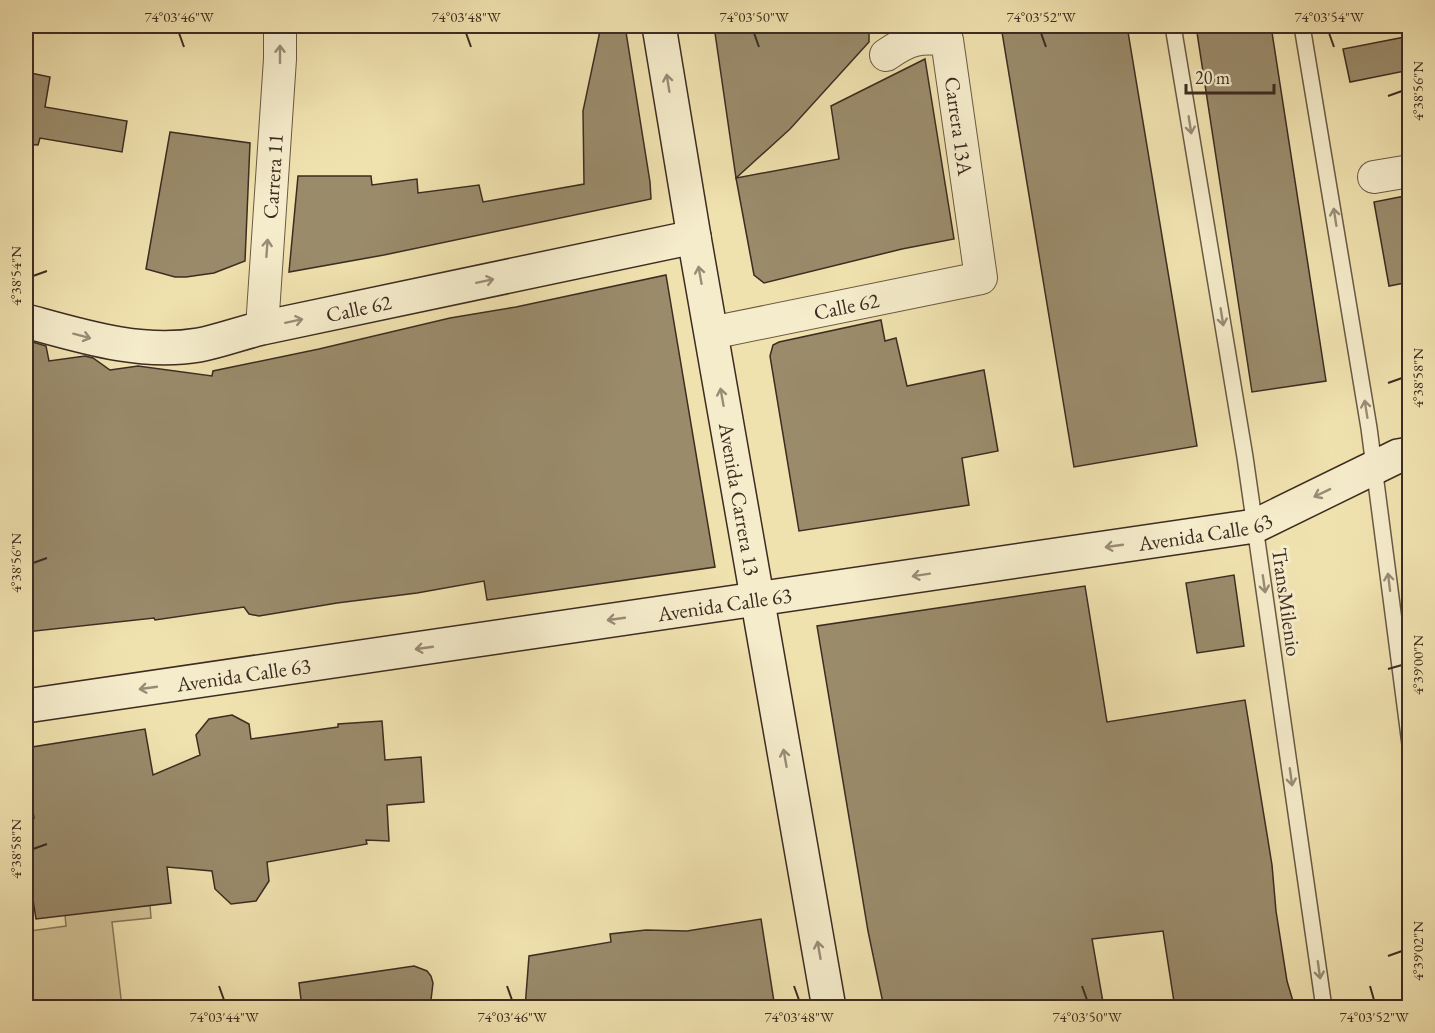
<svg xmlns="http://www.w3.org/2000/svg" width="1435" height="1033" viewBox="0 0 1435 1033" font-family="'EB Garamond',serif">
<style>
.green{fill:#d2c397;stroke:#88785c;stroke-width:1.5}
.building{fill:#9a8b6b;stroke:#3d2c21;stroke-width:1.5}
.lines{fill:none;stroke-linecap:round;stroke-linejoin:round}
.lane-casing{stroke:#6a5a44;stroke-width:18}
.street-casing{stroke:#6a5a44;stroke-width:34}
.secondary-casing{stroke:#3d2c21;stroke-width:36}
.lane{stroke:#f5eccb;stroke-width:15}
.street{stroke:#f5eccb;stroke-width:32}
.secondary{stroke:#f5eccb;stroke-width:33}
.oneway{stroke:#998c76}
.ticks{fill:none;stroke:#3d2c21;stroke-width:2}
.labels{text-anchor:middle;dominant-baseline:central;stroke-width:6;stroke-linejoin:round;paint-order:stroke}
.street-label{font-size:21px;fill:#3d2c21;stroke:#f5eccb}
.neatline{fill:none;stroke:#3d2c21;stroke-width:2}
.ticks-label{font-size:15px;text-anchor:middle;fill:#3d2c21}
</style>
<rect width="100%" height="100%" fill="#f0e2af"/>
<filter id="stains"><feTurbulence type="fractalNoise" baseFrequency=".00333" numOctaves="4"/><feColorMatrix values="0 0 0 0 .2 0 0 0 0 .09 0 0 0 0 .02 0 0 0 .5 -.17"/></filter>
<radialGradient id="worn" r=".72"><stop offset=".6" stop-color="#630" stop-opacity="0"/><stop offset="1" stop-color="#630" stop-opacity=".3"/></radialGradient>
<path class="green" d="M26,905L30,931L66,926L65,915L150,905L151,918L112,922L122,1007H26Z"/>
<g class="building">
<path d="M601,26H625L650,182L651,199L384,255L289,272L298,176H371L372,185L417,179L418,193L479,185L483,202L584,184L583,111Z"/>
<path d="M714,26H869V42L790,129L736,178Z"/>
<path d="M1001,26H1127L1197,446L1074,467Z"/>
<path d="M1196,26H1271L1326,381L1252,392Z"/>
<path d="M1410,36V70L1350,82L1343,49Z"/>
<path d="M925,59L954,239L902,249L764,283L754,275L736,178L839,159L831,106Z"/>
<path d="M26,72L50,77L45,107L127,121L122,152L40,138L38,145L26,144Z"/>
<path d="M170,132L250,143L245,261L214,273L186,277H175L146,269Z"/>
<path d="M1410,195V282L1389,286L1374,202Z"/>
<path d="M666,275L715,567L487,600L484,581L417,593L337,603L259,616L249,614L244,607L155,620L154,618L26,632V340L46,346L49,361L85,356L93,358L110,370L138,366L212,376L213,371L319,349L450,318L516,307Z"/>
<path d="M881,320L885,341L896,338L907,386L984,370L998,451L962,458L969,505L799,531L770,356L773,345L779,342Z"/>
<path d="M1234,575L1244,646L1197,653L1186,583Z"/>
<path d="M1085,586L1107,722L1245,700L1272,865L1276,911L1287,981L1295,1008H1175L1163,931L1092,939L1104,1008H884L868,931L817,626Z"/>
<path d="M232,715L249,724L251,739L338,727V724L382,721L385,760L421,757L424,802L387,805L389,841L366,840L367,844L267,862L269,881L256,901L231,904L215,889L212,871L167,867L171,903L36,919L26,854V819L34,818L26,764V748L145,729L153,775L200,755L196,735L209,719Z"/>
<path d="M761,919L775,1008H525L529,956L611,942L610,934L646,930L687,931Z"/>
<path d="M414,966L427,971L431,976L433,983L430,1008H302L299,983Z"/>
</g>
<g class="lines">
<g class="lane-casing">
<g id="lane">
<path d="M1173,26L1245,457L1324,1008"/>
<path d="M1302,26L1369,428L1410,744"/>
</g>
</g>
<g class="street-casing">
<g id="street">
<path d="M1374,177L1410,171"/>
<path id="s1" d="M262,328L280,59V26"/>
<path id="s2" d="M711,333L981,278L947,40C920,36 909,39 886,55"/>
</g>
</g>
<g class="secondary-casing">
<g id="secondary">
<path id="s3" d="M659,26L694,237L829,1008"/>
<path id="s4" d="M26,321C81,336 140,355 199,345C220,341 241,333 262,328L694,237"/>
<path id="s5" d="M26,706L1255,526L1398,456L1410,454"/>
</g>
</g>
<use href="#lane" class="lane"/>
<use href="#street" class="street"/>
<use href="#secondary" class="secondary"/>
</g>
<defs><path id="oneway-shaft" d="M-6 0H5M1.5-3L5.5 0L1.5 3" fill="none" stroke-width="1.6" stroke-linecap="round" stroke-linejoin="round" transform="scale(1.5)"/></defs>
<g class="oneway">
<use href="#oneway-shaft" transform="translate(280 54) rotate(-90)"/>
<use href="#oneway-shaft" transform="translate(668 83) rotate(-99)"/>
<use href="#oneway-shaft" transform="translate(1190 125) rotate(81)"/>
<use href="#oneway-shaft" transform="translate(1335 217) rotate(-99)"/>
<use href="#oneway-shaft" transform="translate(267 248) rotate(-86)"/>
<use href="#oneway-shaft" transform="translate(700 275) rotate(-100)"/>
<use href="#oneway-shaft" transform="translate(485 281) rotate(-12)"/>
<use href="#oneway-shaft" transform="translate(1222 317) rotate(81)"/>
<use href="#oneway-shaft" transform="translate(294 321) rotate(-12)"/>
<use href="#oneway-shaft" transform="translate(82 336) rotate(15)"/>
<use href="#oneway-shaft" transform="translate(722 397) rotate(-100)"/>
<use href="#oneway-shaft" transform="translate(1366 409) rotate(-99)"/>
<use href="#oneway-shaft" transform="translate(1322 493) rotate(154)"/>
<use href="#oneway-shaft" transform="translate(1114 546) rotate(172)"/>
<use href="#oneway-shaft" transform="translate(921 575) rotate(171)"/>
<use href="#oneway-shaft" transform="translate(1389 582) rotate(-97)"/>
<use href="#oneway-shaft" transform="translate(1264 584) rotate(82)"/>
<use href="#oneway-shaft" transform="translate(616 619) rotate(172)"/>
<use href="#oneway-shaft" transform="translate(424 648) rotate(172)"/>
<use href="#oneway-shaft" transform="translate(148 688) rotate(172)"/>
<use href="#oneway-shaft" transform="translate(785 758) rotate(-100)"/>
<use href="#oneway-shaft" transform="translate(1291 777) rotate(82)"/>
<use href="#oneway-shaft" transform="translate(819 950) rotate(-100)"/>
<use href="#oneway-shaft" transform="translate(1319 970) rotate(82)"/>
</g>
<path class="ticks" d="M179,33L184,47M466,33L471,47M754,33L759,47M1041,33L1046,47M1329,33L1334,47M1388,96L1402,91M33,276L47,271M1388,383L1402,378M33,563L47,558M1388,669L1402,665M33,849L47,844M1388,956L1402,951M219,986L224,1000M507,986L512,1000M794,986L799,1000M1082,986L1087,1000M1370,986L1374,1000"/>
<g class="labels">
<g class="street-label">
<text transform="translate(959 126) rotate(82)">Carrera 13A</text>
<text stroke="none"><textPath href="#s1" startOffset="152">Carrera 11</textPath></text>
<text stroke="none"><textPath href="#s2" startOffset="138">Calle 62</textPath></text>
<text stroke="none"><textPath href="#s4" startOffset="340">Calle 62</textPath></text>
<text stroke="none"><textPath href="#s3" startOffset="480">Avenida Carrera 13</textPath></text>
<text stroke="none"><textPath href="#s5" startOffset="1192">Avenida Calle 63</textPath></text>
<text transform="translate(1287 602) rotate(82)">TransMilenio</text>
<text stroke="none"><textPath href="#s5" startOffset="706">Avenida Calle 63</textPath></text>
<text stroke="none"><textPath href="#s5" startOffset="220">Avenida Calle 63</textPath></text>
</g>
</g>
<rect width="1435" height="1033" fill="none" stroke="#f0e2af" stroke-width="66"/>
<path d="M1186 84v9h88v-9" fill="none" stroke="#3d2c21" stroke-width="3"/>
<text x="1195" y="84" font-size="18" fill="#3d2c21" stroke="#f5eccb" stroke-width="4.5" paint-order="stroke">20 m</text>
<rect x="33" y="33" width="1369" height="967" class="neatline"/>
<g class="ticks-label">
<text x="179" y="22">74°03'46"W</text>
<text x="466" y="22">74°03'48"W</text>
<text x="754" y="22">74°03'50"W</text>
<text x="1041" y="22">74°03'52"W</text>
<text x="1329" y="22">74°03'54"W</text>
<text transform="translate(1418 91) rotate(-90)" y="5">4°38'56"N</text>
<text transform="translate(16 276) rotate(-90)" y="5">4°38'54"N</text>
<text transform="translate(1418 378) rotate(-90)" y="5">4°38'58"N</text>
<text transform="translate(16 563) rotate(-90)" y="5">4°38'56"N</text>
<text transform="translate(1418 665) rotate(-90)" y="5">4°39'00"N</text>
<text transform="translate(16 849) rotate(-90)" y="5">4°38'58"N</text>
<text transform="translate(1418 951) rotate(-90)" y="5">4°39'02"N</text>
<text x="224" y="1022">74°03'44"W</text>
<text x="512" y="1022">74°03'46"W</text>
<text x="799" y="1022">74°03'48"W</text>
<text x="1087" y="1022">74°03'50"W</text>
<text x="1374" y="1022">74°03'52"W</text>
</g>
<rect width="100%" height="100%" filter="url(#stains)"/>
<rect width="100%" height="100%" fill="url(#worn)"/>
</svg>
